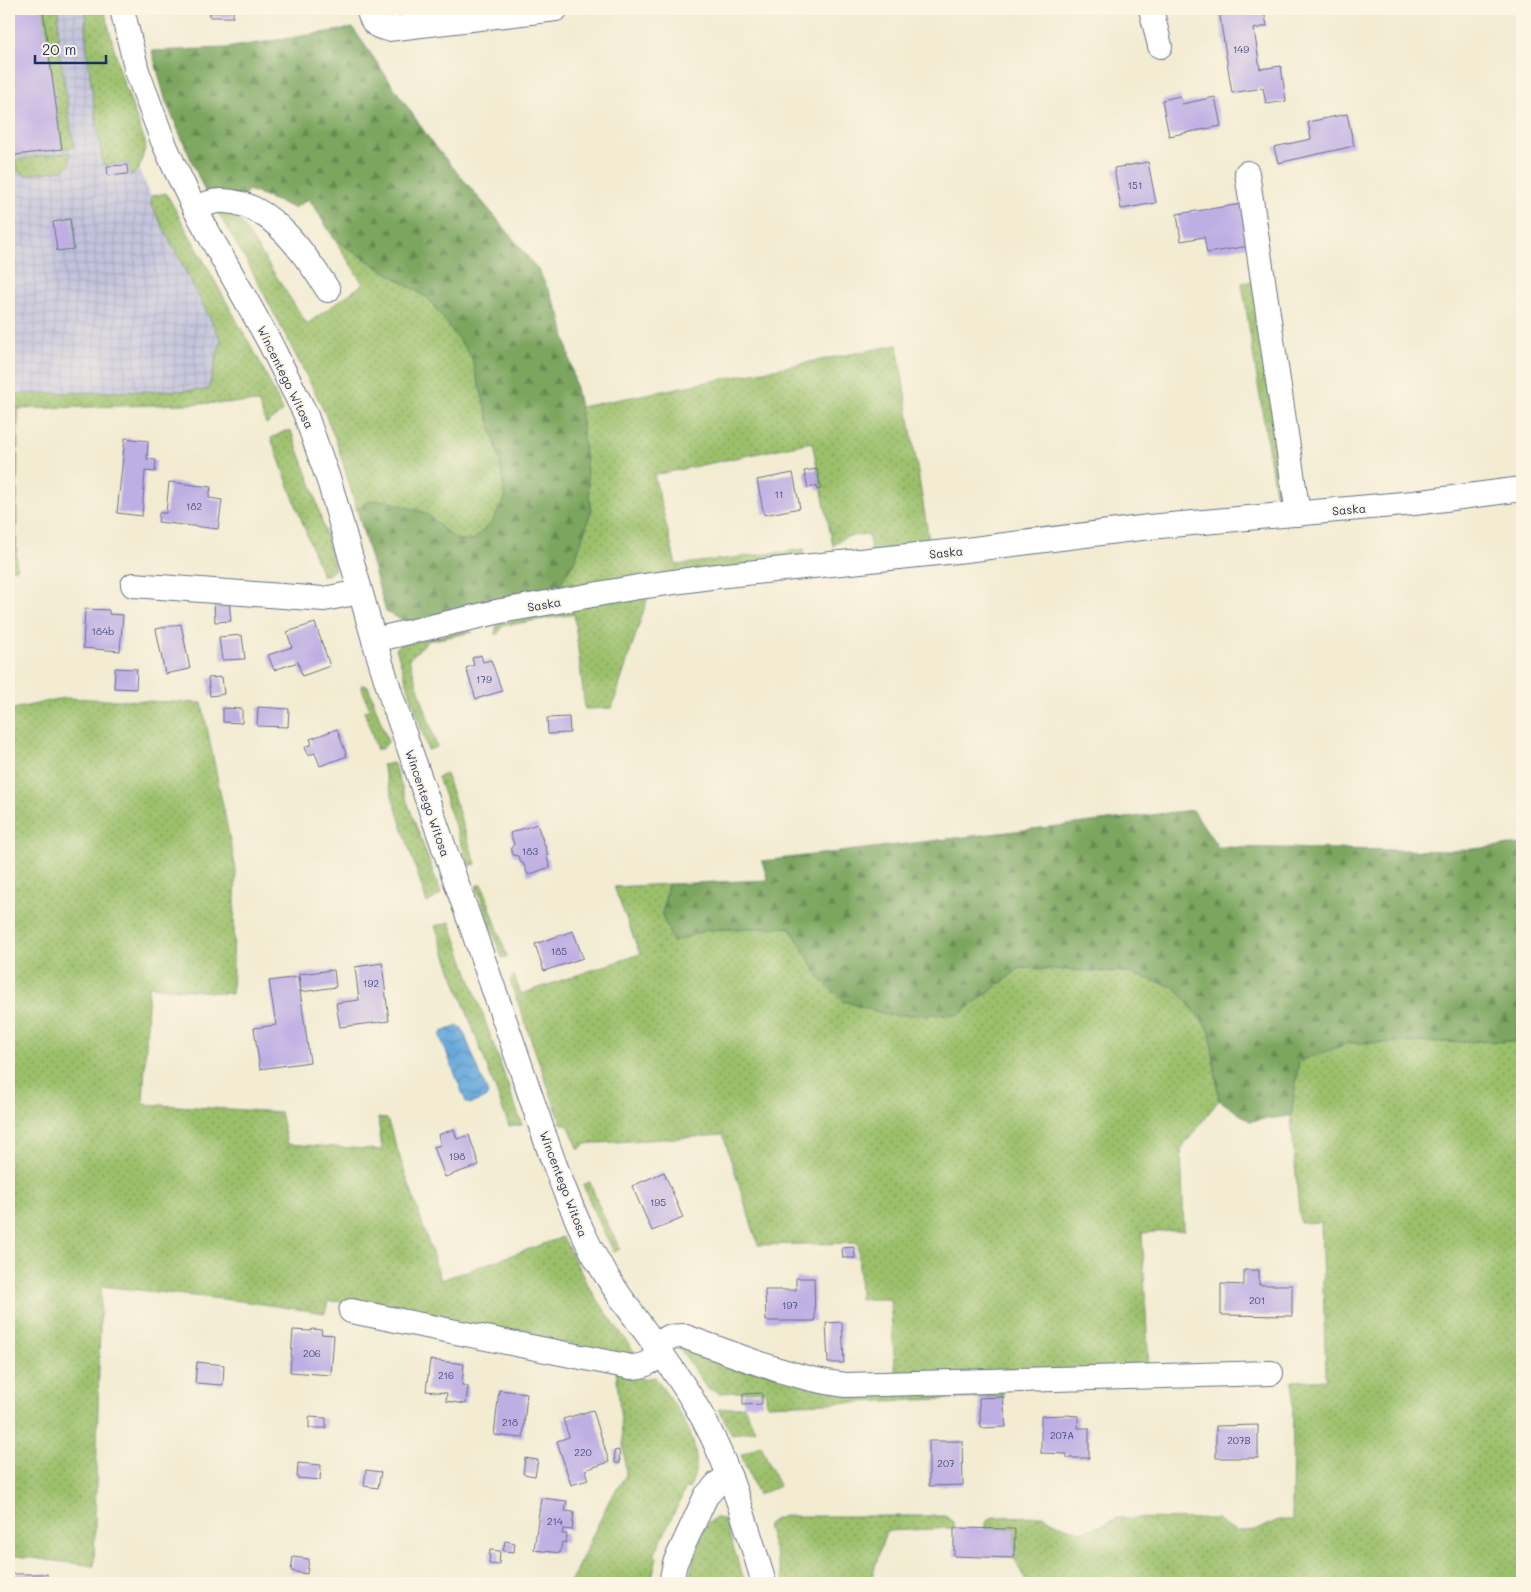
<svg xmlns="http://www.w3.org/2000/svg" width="1531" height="1592" viewBox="0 0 1531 1592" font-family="Mali,sans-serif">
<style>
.industrial{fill:url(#industrial-grid)}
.grass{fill:url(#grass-dots);stroke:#5b7864}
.forest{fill:url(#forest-firs);stroke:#4c6a5e}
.water{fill:url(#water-waves);stroke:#406c9c}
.building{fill:#bfaee4}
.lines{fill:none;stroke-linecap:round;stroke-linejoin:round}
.minor-casing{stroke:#677187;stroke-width:26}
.minor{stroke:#fff;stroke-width:24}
.labels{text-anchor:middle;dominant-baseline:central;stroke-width:4;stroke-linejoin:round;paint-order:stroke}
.number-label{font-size:10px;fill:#444f80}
.street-label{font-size:12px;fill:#1b2f5e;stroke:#fcf5e5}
</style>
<defs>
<pattern id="industrial-grid" width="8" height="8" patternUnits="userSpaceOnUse" patternTransform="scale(1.25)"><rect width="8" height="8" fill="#c2c2dc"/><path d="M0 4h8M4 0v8" fill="none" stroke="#a6a7bf"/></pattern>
<pattern id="grass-dots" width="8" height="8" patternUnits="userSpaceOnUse" patternTransform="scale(1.25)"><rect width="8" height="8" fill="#9bc06b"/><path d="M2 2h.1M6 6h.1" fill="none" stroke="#7e9c5b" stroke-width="1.8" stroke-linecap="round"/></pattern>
<pattern id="forest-firs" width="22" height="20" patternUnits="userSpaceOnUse" patternTransform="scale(1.25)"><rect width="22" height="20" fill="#7ca65f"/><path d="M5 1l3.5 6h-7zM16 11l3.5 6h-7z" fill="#658852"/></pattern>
<pattern id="water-waves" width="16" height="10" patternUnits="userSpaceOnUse" patternTransform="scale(1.25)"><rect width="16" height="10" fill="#66a9db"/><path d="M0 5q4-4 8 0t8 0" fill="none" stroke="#538ab5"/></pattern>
</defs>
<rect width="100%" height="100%" fill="#fcf5e5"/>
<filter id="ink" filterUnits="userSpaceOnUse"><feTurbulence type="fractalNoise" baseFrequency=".02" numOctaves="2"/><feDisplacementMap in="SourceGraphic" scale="10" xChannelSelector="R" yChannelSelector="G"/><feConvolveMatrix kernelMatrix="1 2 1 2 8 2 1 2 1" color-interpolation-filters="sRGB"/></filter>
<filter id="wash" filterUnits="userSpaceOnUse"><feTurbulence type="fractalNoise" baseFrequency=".0096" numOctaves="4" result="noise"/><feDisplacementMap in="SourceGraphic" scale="20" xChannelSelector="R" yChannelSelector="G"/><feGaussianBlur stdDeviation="1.12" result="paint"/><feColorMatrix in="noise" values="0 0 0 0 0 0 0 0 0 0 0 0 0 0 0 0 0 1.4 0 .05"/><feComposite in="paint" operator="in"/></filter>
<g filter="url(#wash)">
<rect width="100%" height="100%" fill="#f3ecd3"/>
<path class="industrial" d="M9,9H94L119,127L151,196L258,402L18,409L16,569H9Z"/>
<g class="grass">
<path d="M41,9H59L58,41L74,147L62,149Z"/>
<path d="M88,9H104L121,75L146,145L139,169L131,176L129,163L103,165C100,141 79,23 88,9Z"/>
<path d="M70,152V164L63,170L27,175L19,172L16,167L15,160Z"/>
<path d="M166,193L261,364L283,411L266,424L258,402L18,409L16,569H9V394L208,390L221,340L151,204V196Z"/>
<path d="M216,209L235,213L307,324L363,284L335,240L429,299L471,356L500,460L505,499L491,524L473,540H456L426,513L369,501L357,510L337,443L321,404L252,271Z"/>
<path d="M1256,281L1286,491L1283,498L1277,504L1242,283Z"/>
<path d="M897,345L930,546L872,553L868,534L845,537L833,546L812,442L654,475L676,565L805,549L800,558L553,594L575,560L591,511L580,407Z"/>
<path d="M285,431H291L313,489L335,569L328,575H322L271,438Z"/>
<path d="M650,591L612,708L585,709L574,614L502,626L498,634H495L496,628L498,623Z"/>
<path d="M463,631L473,632L428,641L409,659L437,747L428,750L396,648L399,645Z"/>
<path d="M361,685L368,686L388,742L383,748L377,750L364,711L370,710Z"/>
<path d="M63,698L202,703L236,870L232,994L149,986L143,1104L280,1112L287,1144L382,1150L378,1118L387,1119L441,1280L563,1237L587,1284L612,1321L638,1357L347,1302L328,1301L325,1313L240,1301L101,1286L94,1566L9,1555V710Z"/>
<path d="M393,763L441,894L427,903L382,765Z"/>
<path d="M446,774L476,864L469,866L438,777Z"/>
<path d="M482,884L485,892L507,957L502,958L476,886Z"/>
<path d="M668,884L662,915L673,942L707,930L790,927L820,978L843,1001L888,1015L960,1014L1020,968L1125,972L1175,987L1210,1031L1219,1100L1181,1149L1184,1230L1142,1233L1149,1372L896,1379L890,1299H860L858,1243L758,1245L723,1135L584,1144L579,1150L568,1125L561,1123L510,981L514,975L521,994L640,954L614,887Z"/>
<path d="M450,922L522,1125L509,1126L435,926Z"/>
<path d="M1522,1041V1583H1027L1014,1558L1015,1529L984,1528L988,1519L994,1517L1044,1516L1065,1527L1082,1531L1101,1526L1118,1518L1218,1519L1225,1526L1237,1531L1258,1530L1278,1520H1292L1293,1381L1326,1379L1321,1222L1300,1223L1291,1116L1299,1061L1349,1043Z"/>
<path d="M590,1182L601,1211L620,1249L614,1252L595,1214L583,1185Z"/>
<path d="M677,1344L788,1379L1002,1388L1003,1397L767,1405L765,1391L720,1393L707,1388Z"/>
<path d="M616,1369L643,1379L655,1377C671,1401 695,1429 696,1459C697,1470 693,1479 689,1489L686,1488L654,1555L657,1557L651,1583H570L609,1501L626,1475Z"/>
<path d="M744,1406L755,1430L732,1435L719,1409Z"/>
<path d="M761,1445L779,1486L758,1495L741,1455Z"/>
<path d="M784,1516H945L953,1522L954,1528L886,1531L870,1583H784L767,1526L773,1520Z"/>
<path d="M716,1518L724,1519L745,1583H688L694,1557L705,1527L708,1522Z"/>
</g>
<g class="forest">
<path d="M353,28L433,144L503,226L539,271L560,314L580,407L591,511L575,560L553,594L423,622L402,620L386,612L357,510L369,501L385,500L426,513L456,540H473L491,523L505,499L500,460L471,356L429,299L335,240L309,199L294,208L248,190L243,198L206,194L166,102L152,51L226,48Z"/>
<path d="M1193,810L1218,847L1452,851L1522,844V1041L1349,1043L1299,1061L1291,1116L1250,1121L1219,1100L1210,1031L1175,987L1125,972L1020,968L960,1014L888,1015L843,1001L820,978L790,927L707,930L673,942L662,915L668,884L768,880L762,861Z"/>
</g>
<path class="water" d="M458,1026L462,1028L488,1094L486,1098L470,1104L466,1102L440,1036L442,1032Z"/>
<g id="blocks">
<g class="building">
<path d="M9,9H41L43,11L62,149L9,156Z"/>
<rect x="210" y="9" width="23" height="8"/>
<path d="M1231,9H1250L1251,13L1264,11L1267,26L1254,29L1260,69L1281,66L1286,101L1266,104L1263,88L1232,93L1219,11Z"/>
<path d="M1180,96L1182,104L1215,97L1221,126L1169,136L1162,100Z"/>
<path d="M1347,114L1354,146L1278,163L1274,147L1311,139L1308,122Z"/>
<path d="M1148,162L1156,203L1121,209L1114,168Z"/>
<path d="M127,165L128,174L108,176L107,166Z"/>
<path d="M1242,204L1249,246L1207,253L1204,237L1181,241L1177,214Z"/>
<path d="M70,219L74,249L57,251L53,222Z"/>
<path d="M125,438L148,441L147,459L156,460L155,472L145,471L142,516L117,513Z"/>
<path d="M817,469L821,489L817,490L816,486L808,488L804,471Z"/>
<path d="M793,473L800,508L764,515L757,480Z"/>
<path d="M169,482L211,487L209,498L222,500L218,529L158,522L159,513H166Z"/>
<path d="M229,601L231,621L215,622L214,602Z"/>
<path d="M85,609L109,610V614L123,615L120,651L83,648Z"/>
<path d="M315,623L330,666L302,676L298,662L274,670L268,655L292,647L287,632Z"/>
<path d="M181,624L190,669L165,674L156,629Z"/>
<path d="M242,635L245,659L222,660L219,637Z"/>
<path d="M481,655L483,662L491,660L502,691L476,699L466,668L474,665L472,658Z"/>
<path d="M115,668L137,669L136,689L114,688Z"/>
<path d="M222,677L224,694L210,696L208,678Z"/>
<path d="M258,707L289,709L288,727L257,726Z"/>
<path d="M223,708L242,709V723L223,722Z"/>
<path d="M569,717L570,733L548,734L547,718Z"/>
<path d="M337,729L347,756L320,766L315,753L308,755L305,747L312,744L310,739Z"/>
<path d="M537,824L548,855H546L550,867L528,875L523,863H521L518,856L513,855L511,848L514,844L510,833Z"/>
<path d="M573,931L583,958L544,971L535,944Z"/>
<path d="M382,963L389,1021L340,1027L336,1003L359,1000L355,967Z"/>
<path d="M334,970L336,987L301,992L299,974Z"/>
<path d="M298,977L310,1062L260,1069L254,1028L276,1025L269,981Z"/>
<path d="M454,1129L457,1139L469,1135L479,1165L445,1177L434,1147L441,1145L438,1135Z"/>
<path d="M664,1172L683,1218L652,1231L632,1186Z"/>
<path d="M854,1247L855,1258H843L842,1248Z"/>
<path d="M1244,1270H1259V1285H1292V1316L1221,1315V1284L1244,1285Z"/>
<path d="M796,1278H814L815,1321H766L765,1290H796Z"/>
<path d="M842,1322L844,1363H828L826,1323Z"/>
<path d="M312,1329L322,1330L321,1334L334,1335L331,1375L290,1372L293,1330L311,1331Z"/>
<path d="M430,1360L464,1364L462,1385L468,1386L466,1404L446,1401L447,1393L426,1391Z"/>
<path d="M197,1362L224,1365L223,1385L195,1383Z"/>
<path d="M499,1390L527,1393L523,1438L494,1435Z"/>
<path d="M762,1393V1404L743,1405V1394Z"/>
<path d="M1003,1397L1006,1427L981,1428L979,1398Z"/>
<path d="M593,1410L609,1462L585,1470L588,1480L571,1485L557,1441L569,1437L563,1419Z"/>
<path d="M1066,1415L1078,1416V1428H1089V1458H1067V1454L1041,1453V1416Z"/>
<path d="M309,1417L326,1418V1428H309Z"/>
<path d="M1258,1425V1458H1216V1426Z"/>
<path d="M929,1441H962L963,1485L929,1486Z"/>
<path d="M619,1450L620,1463H615L614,1451Z"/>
<path d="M525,1458L538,1460L535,1476L523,1474Z"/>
<path d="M298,1463L321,1465L320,1480L297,1478Z"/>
<path d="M366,1470L381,1472L378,1488L364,1486Z"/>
<path d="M541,1498L567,1501L565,1511L574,1512L572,1530L563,1529L562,1534H567L566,1543L562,1542L560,1553L534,1550Z"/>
<path d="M954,1528L1015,1529L1014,1558L954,1556Z"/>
<path d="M505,1541L515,1543L514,1552L503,1551Z"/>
<path d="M490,1550L500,1551L499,1565L489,1564Z"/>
<path d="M293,1557L309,1559L307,1574L291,1571Z"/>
<rect x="9" y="1574" width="38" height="9"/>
</g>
</g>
</g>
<g filter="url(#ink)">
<use href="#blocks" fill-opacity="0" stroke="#677187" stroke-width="1"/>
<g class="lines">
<g class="minor-casing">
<g id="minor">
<path d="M122,9L137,71L163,141L174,166L195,209L270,343L305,413L330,484L374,640L392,699C431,810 470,921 509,1033C533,1101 554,1172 585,1237C613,1296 658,1343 692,1399C727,1456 745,1520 764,1583"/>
<path d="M368,9C372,22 374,27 388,29L556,9"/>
<path d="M1151,9L1160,46"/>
<path d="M1247,173L1298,514"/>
<path d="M195,209C203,205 211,201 220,201C269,199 305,254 328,290"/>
<path d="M133,585L324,599L360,592"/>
<path d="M374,640L501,611L638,587L717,576L966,550L1149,527L1414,503L1522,489"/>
<path d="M351,1311L631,1367C643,1367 651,1362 662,1355"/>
<path d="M654,1346L669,1337L683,1336C737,1355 789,1378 846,1385L1271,1373"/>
<path d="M671,1583L675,1563L706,1496L718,1483L730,1477"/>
</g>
</g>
<use href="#minor" class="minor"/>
</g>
</g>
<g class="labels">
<g class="number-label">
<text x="1241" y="49">149</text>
<text x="1135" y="185">151</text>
<text x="779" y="494">11</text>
<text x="194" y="506">182</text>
<text x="103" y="631">184b</text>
<text x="484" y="679">179</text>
<text x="530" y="851">183</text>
<text x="559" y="951">185</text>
<text x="371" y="983">192</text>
<text x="457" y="1156">198</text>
<text x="658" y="1202">195</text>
<text x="1257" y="1300">201</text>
<text x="790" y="1305">197</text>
<text x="312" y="1353">206</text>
<text x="446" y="1375">216</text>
<text x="510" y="1422">218</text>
<text x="1062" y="1435">207A</text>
<text x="1239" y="1440">207B</text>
<text x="583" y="1452">220</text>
<text x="946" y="1463">207</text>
<text x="555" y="1521">214</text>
</g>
<g class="street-label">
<text transform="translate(286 377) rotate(64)">Wincentego Witosa</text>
<text transform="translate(1349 509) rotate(-5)">Saska</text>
<text transform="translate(946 552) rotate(-6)">Saska</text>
<text transform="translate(544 604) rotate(-10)">Saska</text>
<text transform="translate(428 803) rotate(71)">Wincentego Witosa</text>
<text transform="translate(564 1184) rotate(69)">Wincentego Witosa</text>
</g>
</g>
<rect width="1531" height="1592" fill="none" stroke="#fcf5e5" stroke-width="30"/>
<path d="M35 55v8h71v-8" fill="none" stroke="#1b2f5e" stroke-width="2.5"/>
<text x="42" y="55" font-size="15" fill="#1b2f5e" stroke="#fcf5e5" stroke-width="4" paint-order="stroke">20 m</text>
</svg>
